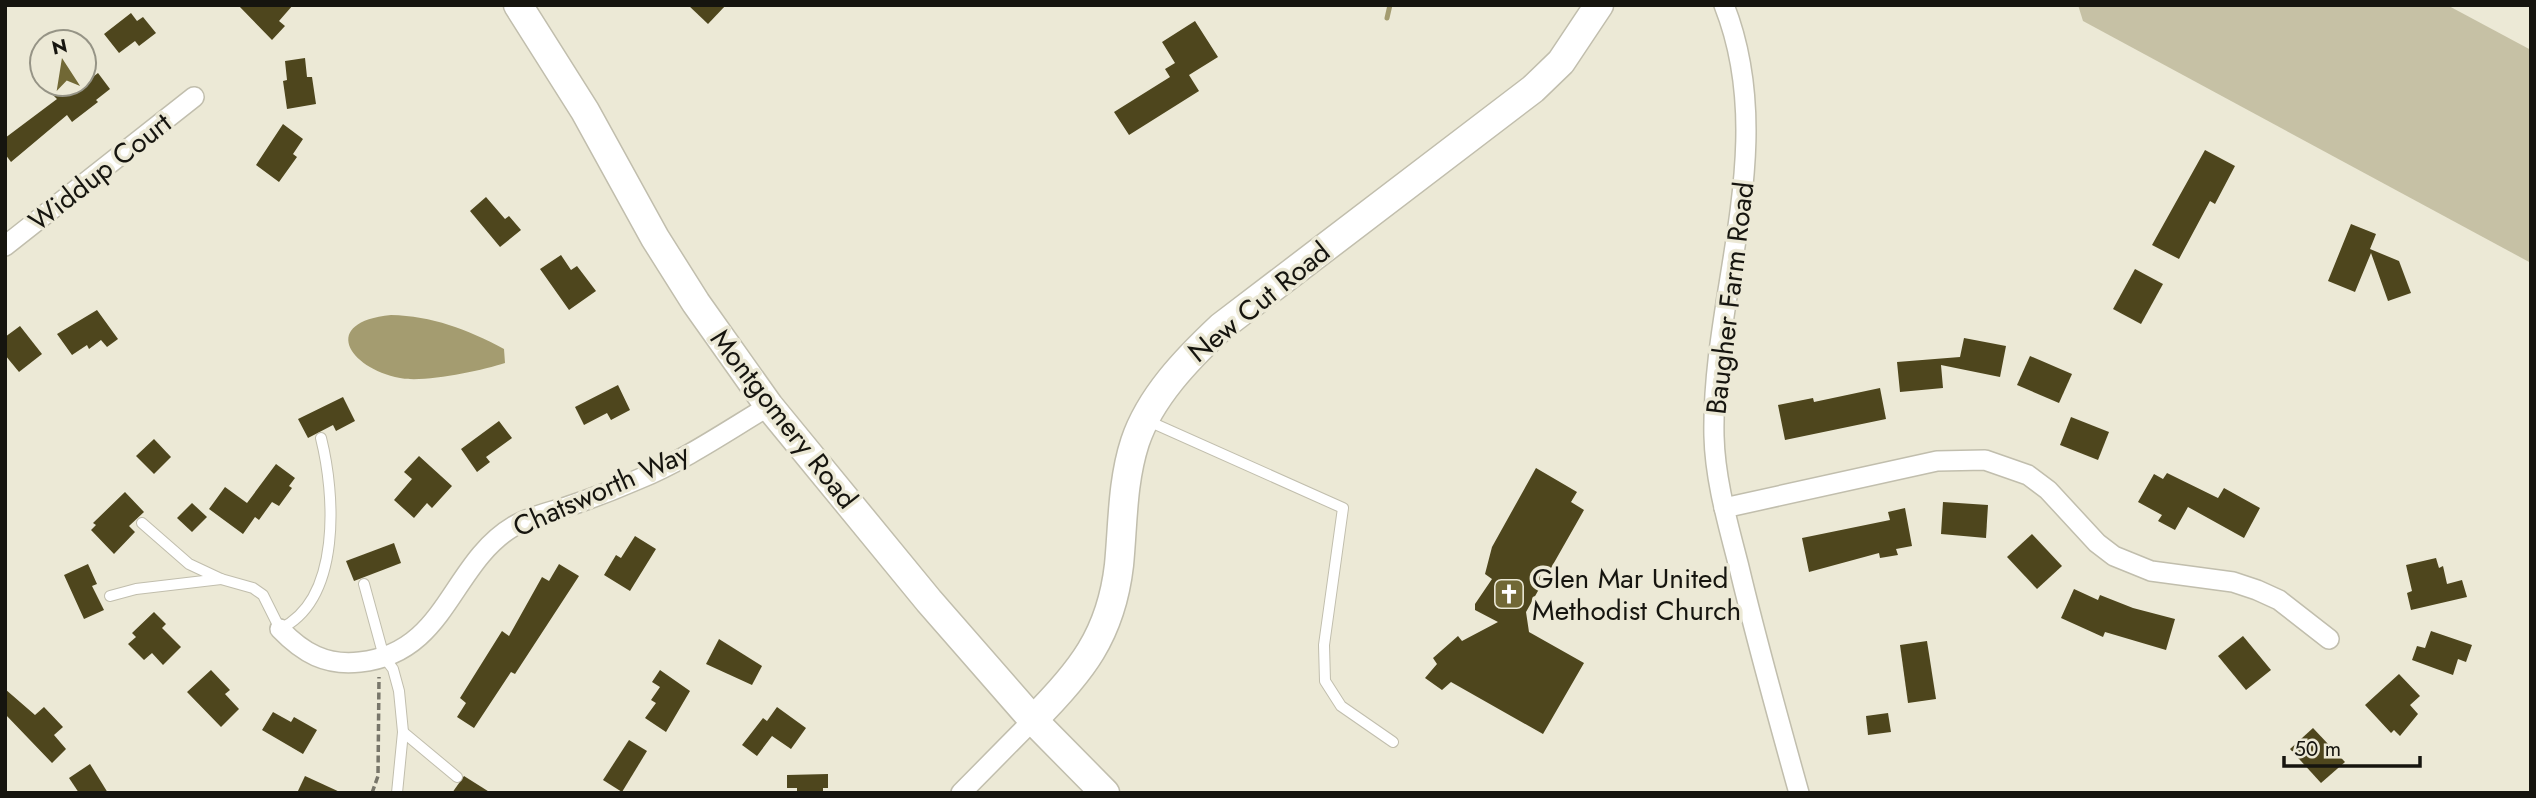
<svg xmlns="http://www.w3.org/2000/svg" width="2536" height="798" viewBox="0 0 2536 798" font-family="Jost,sans-serif">
<style>
.green{fill:#c6c1a5}
.water{fill:#a49c70}
.lines{fill:none;stroke-linecap:round;stroke-linejoin:round}
.stream{stroke:#a49c70;stroke-width:5}
.building{fill:#4e461d}
.lane-casing{stroke:#c1bead;stroke-width:12}
.street-casing{stroke:#c1bead;stroke-width:22}
.secondary-casing{stroke:#c1bead;stroke-width:31}
.path{stroke:#78766a;stroke-width:3.5;stroke-dasharray:7 3.5;stroke-linecap:butt}
.lane{stroke:#fff;stroke-width:10}
.street{stroke:#fff;stroke-width:19}
.secondary{stroke:#fff;stroke-width:28}
.labels{text-anchor:middle;dominant-baseline:central;stroke-width:7;stroke-linejoin:round;paint-order:stroke}
.street-label{font-size:28px;fill:#16150f;stroke:#ece9d6}
.poi-label{font-size:28px;fill:#16150f;stroke:#ece9d6;text-anchor:start}
</style>
<rect width="100%" height="100%" fill="#ece9d6"/>
<path class="green" d="M2078,5H2447L2531,50V263L2083,21Z"/>
<path class="water" d="M391,315C432,316 467,329 504,349L505,363C481,371 423,383 400,378C348,368 320,322 391,315Z"/>
<g class="lines">
<path class="stream" d="M1387,18L1390,5"/>
</g>
<g class="building">
<path d="M238,5H293L279,21L285,26L272,40Z"/>
<path d="M688,5H726L708,24Z"/>
<path d="M131,13L137,21L143,17L156,33L139,46L135,41L119,53L104,34Z"/>
<path d="M1195,21L1218,57L1189,75L1199,91L1129,135L1114,112L1170,77L1165,69L1175,63L1162,42Z"/>
<path d="M305,58L307,77H312L316,104L287,109L283,81L287,80L285,61Z"/>
<path d="M98,73L110,89L96,100L98,102L72,122L67,115L11,162L5,154V138L57,99L52,94L65,84L72,93Z"/>
<path d="M283,124L303,139L293,154L297,157L279,182L256,165Z"/>
<path d="M2205,150L2235,166L2215,204L2210,201L2179,259L2152,245Z"/>
<path d="M486,197L505,219L509,216L521,230L500,247L470,211Z"/>
<path d="M2351,224L2376,234L2370,249L2399,261L2411,293L2388,301L2371,253L2355,292L2328,281Z"/>
<path d="M561,255L571,270L577,266L596,291L569,310L540,269Z"/>
<path d="M2135,269L2163,284L2141,324L2113,309Z"/>
<path d="M97,310L118,339L107,347L101,340L89,349L87,345L72,355L57,334Z"/>
<path d="M20,326L42,354L19,372L5,355V337Z"/>
<path d="M1964,338L2006,346L2000,377L1941,365L1943,388L1900,392L1897,362L1960,357Z"/>
<path d="M2030,356L2072,374L2059,403L2017,385Z"/>
<path d="M618,385L630,410L611,420L607,413L584,425L575,407Z"/>
<path d="M1880,388L1886,419L1785,440L1778,405L1813,398L1814,402Z"/>
<path d="M343,397L355,421L336,431L333,425L308,438L298,419Z"/>
<path d="M2071,417L2109,432L2098,460L2060,445Z"/>
<path d="M499,421L512,438L486,457L490,462L477,472L461,449Z"/>
<path d="M154,439L171,457L154,474L136,456Z"/>
<path d="M419,456L452,486L432,508L427,503L414,518L394,500L412,479L404,472Z"/>
<path d="M276,464L295,478L289,486L292,488L279,506L272,502L259,520L255,517L243,534L209,509L225,487L247,503Z"/>
<path d="M1536,468L1577,492L1571,502L1584,510L1526,612L1529,632L1584,663L1543,734L1451,682L1442,690L1425,678L1437,664L1433,658L1458,636L1462,641L1498,622L1475,610V604L1492,579L1485,574L1492,547Z"/>
<path d="M2167,473L2218,498L2224,488L2260,508L2244,538L2188,507L2175,530L2158,521L2162,515L2138,502L2154,474L2163,479Z"/>
<path d="M125,492L144,512L129,526L135,532L114,554L91,530L96,525L93,523Z"/>
<path d="M1943,502L1988,505L1986,538L1941,534Z"/>
<path d="M192,503L207,517L192,532L177,518Z"/>
<path d="M1905,508L1912,546L1896,549L1898,555L1880,558L1879,553L1809,572L1802,538L1890,520L1888,512Z"/>
<path d="M2032,534L2062,566L2037,589L2007,557Z"/>
<path d="M635,536L656,549L630,591L604,575L616,555L621,558Z"/>
<path d="M394,543L401,563L354,581L346,561Z"/>
<path d="M2436,558L2439,568L2443,566L2447,584L2462,580L2467,597L2411,610L2407,593L2412,591L2406,565Z"/>
<path d="M88,564L97,584L92,586L104,610L84,619L64,575Z"/>
<path d="M559,564L579,576L515,674L511,672L474,728L457,717L466,703L460,698L502,631L509,636L542,577L549,581Z"/>
<path d="M2074,589L2098,600L2100,595L2133,608L2175,619L2166,650L2105,632L2103,637L2061,618Z"/>
<path d="M154,612L166,624L162,628L181,647L163,665L152,653L144,660L128,644L136,637L132,633Z"/>
<path d="M2431,631L2472,645L2466,662L2458,659L2453,675L2412,660L2417,646L2425,648Z"/>
<path d="M2243,636L2271,670L2246,690L2218,656Z"/>
<path d="M719,639L762,666L752,685L706,664Z"/>
<path d="M1927,641L1936,699L1908,703L1900,645Z"/>
<path d="M211,670L230,690L225,694L239,709L221,727L187,692Z"/>
<path d="M660,670L690,691L666,732L645,718L656,703L651,700L660,687L652,682Z"/>
<path d="M2399,674L2420,696L2410,705L2418,714L2400,736L2394,730L2391,733L2365,705Z"/>
<path d="M5,689L35,715L44,707L63,727L54,735L66,749L52,763L5,714Z"/>
<path d="M777,707L806,728L791,749L772,736L757,756L742,745L763,718L767,721Z"/>
<path d="M273,712L291,722L294,717L317,730L303,754L262,730Z"/>
<path d="M1888,713L1891,732L1868,735L1866,716Z"/>
<path d="M2313,728L2345,762L2321,783L2290,749Z"/>
<path d="M629,740L647,751L622,792L603,780Z"/>
<path d="M90,764L108,793H79L69,778Z"/>
<path d="M828,774V788H823V793H797V788H787V775Z"/>
<path d="M305,776L342,793H297Z"/>
<path d="M464,776L491,793H452Z"/>
</g>
<g class="lines">
<g class="lane-casing">
<g id="lane">
<path d="M1146,420L1343,508L1324,645L1325,681L1341,706L1393,742"/>
<path d="M142,523L189,564L221,579L253,588L263,595L280,629C342,599 335,494 321,438"/>
<path d="M364,584L384,657L393,669L399,691L403,732L397,793"/>
<path d="M110,596L136,589L221,579"/>
<path d="M403,732L457,777"/>
</g>
</g>
<g class="street-casing">
<g id="street">
<path d="M1724,5C1780,147 1711,293 1714,436C1715,480 1728,524 1739,567C1757,643 1778,718 1799,793"/>
<path d="M5,246L194,97"/>
<path d="M1724,508L1937,461L1985,460L2028,475L2048,490L2097,543L2114,556L2151,571L2233,582L2257,590L2279,600L2329,639"/>
<path d="M280,629C303,653 326,666 360,662C447,653 450,564 514,526C530,516 551,512 569,506C593,498 616,489 639,479C685,460 727,431 769,406"/>
<path d="M961,793L1033,720"/>
</g>
</g>
<g class="secondary-casing">
<g id="secondary">
<path d="M518,5L585,111L655,238L696,303L769,406L929,601L1033,720L1105,793"/>
<path d="M1033,720C1081,672 1111,635 1119,565C1123,524 1122,482 1135,442C1150,397 1187,359 1221,327L1533,89L1561,62L1599,5"/>
</g>
</g>
<path class="path" d="M372,793L378,776L379,677"/>
<use href="#lane" class="lane"/>
<use href="#street" class="street"/>
<use href="#secondary" class="secondary"/>
</g>
<defs>
<g id="church-square" transform="scale(1.575)"><rect x="-9" y="-9" width="18" height="18" rx="4" fill="#716835" stroke="#ece9d6"/><path d="M-1.2-6h2.4v3.5h3.3v2.4h-3.3V6h-2.4V-.1h-3.3v-2.4h3.3Z" fill="#fff"/></g>
</defs>
<g fill-rule="evenodd">
<use href="#church-square" x="1509" y="594"/>
</g>
<g class="labels">
<g class="street-label">
<text transform="translate(100 172) rotate(-38)">Widdup Court</text>
<text transform="translate(1730 298) rotate(-83)">Baugher Farm Road</text>
<text transform="translate(1259 302) rotate(-39)">New Cut Road</text>
<text transform="translate(784 419) rotate(52)">Montgomery Road</text>
<text transform="translate(601 490) rotate(-24)">Chatsworth Way</text>
</g>
<g class="poi-label">
<text x="1532" y="578">Glen Mar United<tspan x="1532" dy="32">Methodist Church</tspan></text>
</g>
</g>
<rect width="2536" height="798" fill="none" stroke="#16150f" stroke-width="14"/>
<g transform="translate(63 63) rotate(348)"><circle r="33" fill="#ece9d6" stroke="#969486" stroke-width="2"/>
<path d="M0-5L12 26L0 18L-12 26Z" fill="#716835"/>
<text y="-10" font-size="19" font-weight="bold" text-anchor="middle" fill="#16150f">N</text>
</g>
<path d="M2284 756v10h136v-10" fill="none" stroke="#16150f" stroke-width="3.5"/>
<text x="2294" y="756" font-size="21" fill="#16150f" stroke="#ece9d6" stroke-width="5" paint-order="stroke">50 m</text>
</svg>
